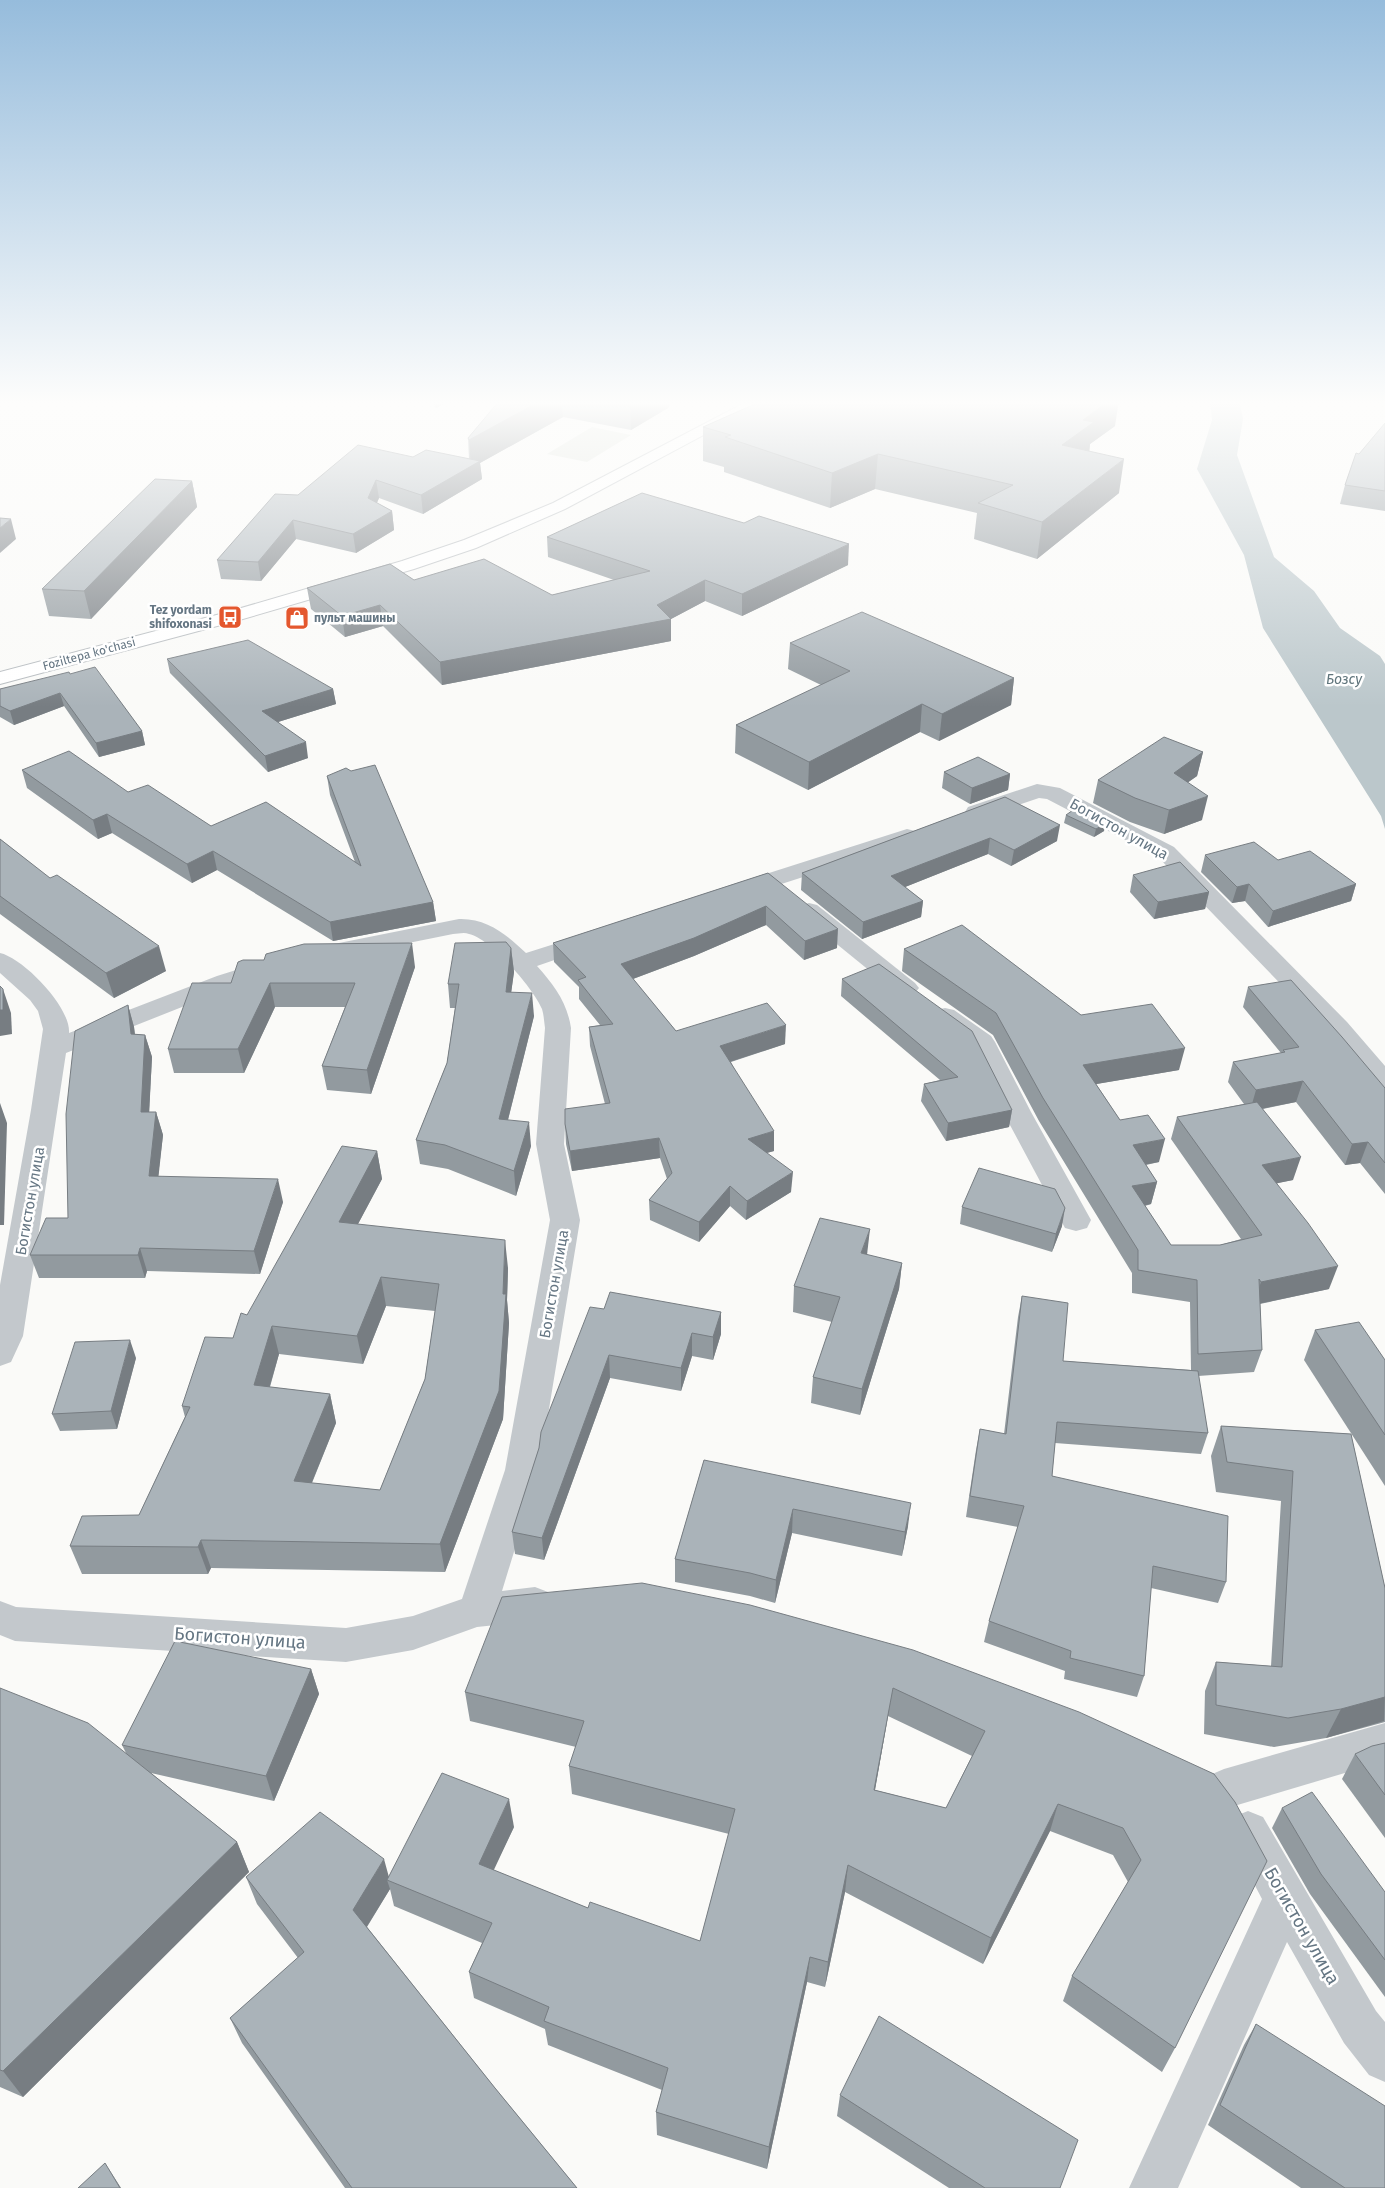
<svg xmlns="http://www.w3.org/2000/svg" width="1385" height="2188" viewBox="0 0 1385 2188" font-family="'Fira Sans',sans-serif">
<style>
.green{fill:#dadfd7}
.water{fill:#bbc7cb}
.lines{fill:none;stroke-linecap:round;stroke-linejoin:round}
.major-casing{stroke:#b5babe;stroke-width:2}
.minor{fill:#c3c8cc;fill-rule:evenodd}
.major{fill:#fff;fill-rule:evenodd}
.wall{fill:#929a9f;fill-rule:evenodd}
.shaded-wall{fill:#777d82}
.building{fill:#aab3b9;stroke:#777d82;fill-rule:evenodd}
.labels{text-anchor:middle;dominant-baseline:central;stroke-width:5;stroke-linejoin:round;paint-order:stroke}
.far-poi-label{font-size:12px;font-weight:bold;fill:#657683;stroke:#fff;text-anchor:end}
.far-street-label{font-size:12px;fill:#657683;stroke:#fff}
.far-water-label{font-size:14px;font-style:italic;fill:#60757c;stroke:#fff}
.street-label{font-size:15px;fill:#657683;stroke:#fff}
.near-street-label{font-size:18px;fill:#657683;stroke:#fff}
</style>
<rect width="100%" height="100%" fill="#fafaf8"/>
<path class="green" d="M592,427L631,435L587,462L547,454Z"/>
<path class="water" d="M1210,400H1239L1243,419L1237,455L1274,557L1314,591L1340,628L1380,656L1385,664V829L1381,816L1263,628L1244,555L1197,469L1212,420Z"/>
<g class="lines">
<g class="major-casing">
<path id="major" d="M750,400H769L565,509L476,548L414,569L236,621L0,684V672L224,613L402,561L464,540L553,503Z"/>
</g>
<g class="minor">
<path d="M1037,784L1060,788L1174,847L1347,1022L1385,1066V1093L1375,1090L1329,1034L1158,857L1047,799L1039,798L976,819L968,817L965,812L968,807Z"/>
<path d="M907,829L915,831L918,836L915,841L747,895L739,897L731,895L727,890L731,885Z"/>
<path d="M809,903L817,905L915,983L919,988L915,993L906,996L897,993L801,915L797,910L801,905Z"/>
<path d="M459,919C487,918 507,935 526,953L589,933L598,935L601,940L598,945L537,966C554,985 567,1002 571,1028L564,1144L580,1220L539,1470L502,1591L535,1587L548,1592L554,1604L548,1616L535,1621L477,1627L413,1650L346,1662L15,1641L0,1635V1601L16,1607L346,1628L413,1616L462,1599L505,1470L550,1220L536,1144L545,1028C544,1022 544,1015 542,1009C534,989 490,938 469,934C464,932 458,934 453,934L329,959L320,957L317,952L320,947L329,945Z"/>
<path d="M0,953C23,958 71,1007 69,1033L217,976L268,960L277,963L281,968L277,973L235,986L66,1053L23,1336L11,1362L0,1366V1285L31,1110L43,1029L38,1011L30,1000L0,973Z"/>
<path d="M945,1008L954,1010L991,1036L995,1042L1031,1112L1091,1220L1087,1228L1076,1231L1065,1228L1003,1112L971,1047L936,1022L932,1016L936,1010Z"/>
<path d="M1385,1723V1761L1224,1809L1210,1803L1204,1789L1210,1775L1224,1769Z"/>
<path d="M1248,1811L1263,1817L1376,2011L1385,2022V2082L1369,2075L1344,2043L1287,1942L1178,2188H1129L1262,1899L1227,1832L1233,1817Z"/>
</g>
<use href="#major" class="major"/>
</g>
<g class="wall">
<path d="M433,400H450L436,408L433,403Z"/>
<path d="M500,400H672L668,408L631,430L563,417L480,463L482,479L423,514L379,498L377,503L392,511L394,530L356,553L296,539L261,581L221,579L217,560L298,495L413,457L469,459L468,438Z"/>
<path d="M1385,423V511L1340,504L1345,485L1359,454Z"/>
<path d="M1115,426L1090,444L1089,451L1119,493L1037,559L974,539L977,513L875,489L830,508L724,472V467L703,461V427Z"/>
<path d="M192,481L197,507L91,619L49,616L42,589Z"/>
<path d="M547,537L848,565L742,616L705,601L671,619V641L442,685L383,626L345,637L311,609L307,588L414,580L552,595L614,580L548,557Z"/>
<path d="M790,643L1014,678L1011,705L939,741L920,732L808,790L735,753L736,725L821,685L788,669Z"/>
<path d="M167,659L333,689L336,704L278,722L308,758L268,772L170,673Z"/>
<path d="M70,674L142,731L145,745L99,757L64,706L14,725L0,717V689Z"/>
<path d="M1203,752L1197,776L1188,782L1202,820L1164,834L1130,822L1093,803L1098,780Z"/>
<path d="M22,770L128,792L211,826L355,862L330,795L327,776L433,902L436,921L333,941L217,870L192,883L112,833L98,839L27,788Z"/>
<path d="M944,772L1010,774L1008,790L970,804L942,788Z"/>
<path d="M1005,797L1057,841L1011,866L988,854L905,887L923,901L921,917L862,939L801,890L802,873Z"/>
<path d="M1066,815L1104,831L1094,837L1064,823Z"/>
<path d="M0,839L166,971L114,998L0,914Z"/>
<path d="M1205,855L1356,884L1351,901L1268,927L1245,901L1232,903L1201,872Z"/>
<path d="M768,873L837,948L804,960L766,925L694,956L633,979L676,1031L785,1044L731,1062L774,1151L767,1153L791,1192L746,1220L730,1206L699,1242L650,1220L649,1200L667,1179L660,1158L572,1171L566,1144L565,1124L605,1104L590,1046L589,1027L600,1025L579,999V987L554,962L553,943Z"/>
<path d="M1133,875L1209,892L1205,909L1154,919L1130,892Z"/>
<path d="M511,948L514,972L511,992L534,1016L508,1120L531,1146L516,1196L448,1169L420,1164L416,1140L447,1063L455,1008H450L448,984Z"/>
<path d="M904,949L1081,1015L1179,1070L1096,1084L1120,1120L1159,1162L1146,1165L1157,1182L1151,1204L1145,1206L1171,1245H1220L1241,1239L1171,1139L1177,1117L1244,1104L1228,1082L1233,1062L1281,1053L1243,1007L1248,987L1385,1088V1194L1360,1163L1345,1165L1296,1102L1263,1109L1293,1180L1277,1183L1329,1289L1260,1304L1262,1350L1254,1372L1198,1376L1208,1433L1201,1454L1055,1443L1052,1476L1226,1582L1218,1603L1151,1588L1144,1676L1137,1697L1064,1679L1065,1671L984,1642L989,1621L1018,1527L966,1517L976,1450L980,1429L1004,1434L1018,1317L1022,1296L1063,1361L1191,1370L1190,1302L1132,1293V1273L1039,1121L993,1035L902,971Z"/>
<path d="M415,967L371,1094L327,1090L322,1066L345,1007H275L244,1073H174L168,1049L231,983Z"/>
<path d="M842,979L1012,1110L1009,1127L946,1141L921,1101L924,1084L940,1080L841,996Z"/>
<path d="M128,1005L134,1027L135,1034L145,1035L152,1057L149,1112H156L163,1135L158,1176L283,1202L260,1274L147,1271L145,1278H39L30,1255L68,1218Z"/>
<path d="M377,1151L382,1179L358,1224L508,1268L507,1300L509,1323L503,1419L445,1572L211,1568L208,1574H82L70,1546L139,1515L185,1417L182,1406L233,1338L247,1315ZM386,1306L435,1311L425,1379L380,1490L312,1483L336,1423L330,1394L270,1387L279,1354L363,1364Z"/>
<path d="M962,1207L1062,1226L1052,1252L960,1224Z"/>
<path d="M868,1255L902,1263L899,1289L860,1415L811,1403L813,1377L832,1322L793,1312L794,1286Z"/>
<path d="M604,1309L721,1312V1334L713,1360L692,1356L681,1391L610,1378L544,1560L515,1554L512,1532L539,1448Z"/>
<path d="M1315,1330L1385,1360V1486L1304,1360Z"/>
<path d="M136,1358L117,1429L60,1431L52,1414Z"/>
<path d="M1221,1426L1351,1434L1385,1588V1722L1326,1738L1274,1747L1204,1734L1205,1691L1216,1662L1271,1666L1281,1501L1216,1492L1211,1456Z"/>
<path d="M704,1460L908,1526L902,1556L792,1533L775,1603L750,1596L675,1582V1559Z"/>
<path d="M642,1583L1214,1774L1175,2048L1162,2072L1063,2001L1072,1976L1128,1882L1113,1855L1050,1831L983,1964L845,1892L825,1987L807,1982L767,2169L657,2135L656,2112L662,2090L548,2045L545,2029L474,1998L469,1972L482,1943L394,1906L390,1889L367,1927L495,2088L577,2188H345L242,2043L230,2018L298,1958L257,1904L246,1877L389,1876L514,1827L493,1870L588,1908L700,1941L729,1834L572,1794L569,1766L576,1747L470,1721L465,1692ZM888,1716L972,1756L946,1808L875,1790Z"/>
<path d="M311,1669L319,1694L274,1801L151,1773L237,1842L249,1872L23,2097L0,2087V1688L126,1753L122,1745Z"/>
<path d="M1385,1743V1838L1342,1779L1355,1754Z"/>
<path d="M1282,1808L1385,1892V1997L1310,1894L1272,1828Z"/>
<path d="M1256,2024L1385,2188H1301L1208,2125L1244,2045Z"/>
<path d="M840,2095L1060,2188H949L837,2116Z"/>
</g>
<g class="shaded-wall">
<path d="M435,400H450L436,408Z"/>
<path d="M542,400H562L563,417L480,463L482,479L423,514L421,495L471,466L469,440Z"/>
<path d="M634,400H672L668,408L631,430L630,403Z"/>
<path d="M1110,400H1119L1115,426L1090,444L1089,455L1062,445L1083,420Z"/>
<path d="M878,454L875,489L830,508L832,473Z"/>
<path d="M1124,459L1119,493L1037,559L1042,522Z"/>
<path d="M376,480L379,498L370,517L368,498Z"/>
<path d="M192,481L197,507L91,619L84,591Z"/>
<path d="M392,511L394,530L356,553L353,534Z"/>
<path d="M11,519L16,539L0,553V528Z"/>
<path d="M293,520L296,539L261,581L258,562Z"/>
<path d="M849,544L848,565L742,616V594Z"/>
<path d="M705,580V601L671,619V641L442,685L440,662L657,605Z"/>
<path d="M380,605L383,626L345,637L342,616Z"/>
<path d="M1014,678L1011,705L939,741L942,714Z"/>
<path d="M333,689L336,704L265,726L262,711Z"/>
<path d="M60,693L64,706L14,725L10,711Z"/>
<path d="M922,704L920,732L808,790L809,762Z"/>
<path d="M142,731L145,745L99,757L96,743Z"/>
<path d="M306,742L308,758L268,772L265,756Z"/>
<path d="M1203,752L1197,776L1169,796L1174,773Z"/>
<path d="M1010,774L1008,790L970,804L972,788Z"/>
<path d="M1208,796L1202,820L1164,834L1169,810Z"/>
<path d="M107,814L112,833L98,839L93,820Z"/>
<path d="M1106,823L1104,831L1094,837L1096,829Z"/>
<path d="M1060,825L1057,841L1011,866L1014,850Z"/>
<path d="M990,838L988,854L890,893L891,876Z"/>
<path d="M213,851L217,870L192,883L187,864Z"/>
<path d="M1249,884L1245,901L1232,903L1237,887Z"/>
<path d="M1356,884L1351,901L1268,927L1273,911Z"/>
<path d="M1209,892L1205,909L1154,919L1158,902Z"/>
<path d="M923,901L921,917L862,939L863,922Z"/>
<path d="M433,902L436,921L333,941L330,922Z"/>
<path d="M766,906V925L694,956L622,983L621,964Z"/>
<path d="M838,929L837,948L804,960L805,941Z"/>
<path d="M412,943L415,967L371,1094L367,1070Z"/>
<path d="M159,946L166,971L114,998L106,973Z"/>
<path d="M511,948L514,972L508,1016L506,992Z"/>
<path d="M270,983L275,1007L244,1073L238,1049Z"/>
<path d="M3,989L11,1013L12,1034L0,1036V1010Z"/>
<path d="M532,993L534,1016L502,1143L499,1119Z"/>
<path d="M128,1005L134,1027L137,1057L131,1034Z"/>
<path d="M786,1025L785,1044L720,1065V1046Z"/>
<path d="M145,1035L152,1057L148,1135L141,1112Z"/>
<path d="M1185,1048L1179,1070L1079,1087L1083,1065Z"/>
<path d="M1303,1081L1296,1102L1250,1111L1256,1090Z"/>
<path d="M0,1103L7,1123L4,1225H0Z"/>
<path d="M1012,1110L1009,1127L946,1141L948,1123Z"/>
<path d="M156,1112L163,1135L156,1199L149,1176Z"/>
<path d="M529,1122L531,1146L516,1196L514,1171Z"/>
<path d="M774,1131V1151L747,1158L748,1139Z"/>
<path d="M659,1138L660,1158L572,1171L570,1151Z"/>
<path d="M1165,1139L1159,1162L1127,1168L1133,1145Z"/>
<path d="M1368,1142L1360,1163L1345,1165L1352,1144Z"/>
<path d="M377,1151L382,1179L344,1250L339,1222Z"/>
<path d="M1301,1157L1293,1180L1255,1188L1262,1165Z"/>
<path d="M793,1172L791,1192L746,1220L747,1201Z"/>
<path d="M278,1179L283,1202L260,1274L254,1251Z"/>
<path d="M1157,1182L1151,1204L1127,1209L1132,1186Z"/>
<path d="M730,1186V1206L699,1242V1222Z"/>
<path d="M1065,1208L1062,1226L1052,1252L1056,1234Z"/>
<path d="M870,1229L867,1255L861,1253Z"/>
<path d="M505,1240L508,1268L507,1300L509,1323L503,1419L445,1572L440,1544L503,1294Z"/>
<path d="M140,1248L147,1271L145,1278L138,1255Z"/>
<path d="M902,1263L899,1289L860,1415L862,1389Z"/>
<path d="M1338,1266L1329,1289L1253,1305L1261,1282Z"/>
<path d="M381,1277L386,1306L363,1364L357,1336Z"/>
<path d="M721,1312V1334L713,1360V1337Z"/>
<path d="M272,1326L279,1354L262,1413L254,1385Z"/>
<path d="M692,1333V1356L681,1391V1368Z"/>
<path d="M130,1340L136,1358L117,1429L111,1411Z"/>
<path d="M609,1355L610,1378L544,1560L542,1538Z"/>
<path d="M330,1394L336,1423L301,1509L294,1481Z"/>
<path d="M911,1503L908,1526L902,1556L905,1532Z"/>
<path d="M793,1509L792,1533L775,1603L776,1580Z"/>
<path d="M201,1540L211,1568L208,1574L198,1547Z"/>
<path d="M311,1669L319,1694L274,1801L266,1776Z"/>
<path d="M893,1688L888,1716L870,1818L874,1790Z"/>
<path d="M1385,1697L1384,1721L1326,1738L1341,1709Z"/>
<path d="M509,1799L514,1827L484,1891L479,1864Z"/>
<path d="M1058,1804L1050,1831L983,1964L991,1938Z"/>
<path d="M237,1842L249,1872L23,2097L3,2071Z"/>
<path d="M384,1859L390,1881L387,1880L390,1889L361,1936L353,1910Z"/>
<path d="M848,1865L845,1892L825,1987L828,1962Z"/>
<path d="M810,1957L807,1982L767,2169L769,2147Z"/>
<path d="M105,2163L114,2177L121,2188H120Z"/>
</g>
<g class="building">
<path d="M500,400H542L469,440L468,438Z"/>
<path d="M617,400H634L630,403Z"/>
<path d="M764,400H1110L1083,420L1094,422L1062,445L1124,459L1042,522L978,503L1013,485L878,454L832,473L725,437L731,435L703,427Z"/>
<path d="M1385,423V491L1345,485L1356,453L1359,454Z"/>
<path d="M358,445L413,457L426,450L480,461L421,495L376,480L368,498L392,511L353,534L293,520L258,562L217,560L275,494L298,495Z"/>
<path d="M155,479L192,481L84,591L42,589Z"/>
<path d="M642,493L744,523L759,516L849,544L742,594L705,580L657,605L671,619L440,662L380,605L342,616L307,588L390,564L414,580L484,559L552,595L650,571L547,537Z"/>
<path d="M0,518L11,519L0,528Z"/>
<path d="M862,612L1014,678L942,714L922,704L809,762L736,725L850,671L790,643Z"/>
<path d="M248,640L333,689L262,711L306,742L265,756L167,659Z"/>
<path d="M95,667L142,731L96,743L60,693L10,711L0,706V689L69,672L70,674Z"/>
<path d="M1164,737L1203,752L1174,773L1208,796L1169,810L1135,798L1098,780Z"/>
<path d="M69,751L128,792L148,785L211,826L266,802L361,866L327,776L346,768L351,771L375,765L433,902L330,922L213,851L187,864L107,814L93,820L22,770Z"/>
<path d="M978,757L1010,774L972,788L944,772Z"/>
<path d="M1005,797L1060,825L1014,850L990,838L891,876L923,901L863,922L802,873Z"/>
<path d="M1076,808L1106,823L1096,829L1066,815Z"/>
<path d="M0,839L50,878L57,875L159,946L106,973L0,896Z"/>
<path d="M1254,842L1278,860L1310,851L1356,884L1273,911L1249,884L1237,887L1205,855Z"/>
<path d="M1180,862L1209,892L1158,902L1133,875Z"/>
<path d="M768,873L838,929L805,941L766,906L694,938L621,964L676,1031L767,1003L786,1025L720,1046L774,1131L748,1139L793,1172L747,1201L730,1186L699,1222L649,1200L672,1173L659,1138L570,1151L565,1124V1109L610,1103L589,1027L613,1024L578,980L586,977L553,943Z"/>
<path d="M962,925L1081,1015L1152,1004L1185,1048L1083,1065L1120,1120L1148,1115L1165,1139L1133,1145L1157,1182L1132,1186L1171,1245H1220L1262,1235L1177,1117L1257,1102L1301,1157L1262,1165L1308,1223L1338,1266L1261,1282L1259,1279L1262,1350L1198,1354L1197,1280L1138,1270V1250L1043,1098L996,1013L904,949Z"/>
<path d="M506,942L511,948L506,992L532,993L499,1119L529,1122L514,1171L445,1145L416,1140L447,1063L459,984H448L455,943Z"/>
<path d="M412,943L367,1070L322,1066L355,983H270L238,1049H168L192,983H231L238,962L243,960H264L266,954L304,944Z"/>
<path d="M879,964L972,1031L1012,1110L948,1123L924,1084L958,1077L842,979Z"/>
<path d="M1291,980L1342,1037L1385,1088V1163L1368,1142L1352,1144L1303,1081L1256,1090L1233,1062L1285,1052L1283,1050L1299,1047L1248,987Z"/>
<path d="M0,986L3,989V1010H0Z"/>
<path d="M128,1005L131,1034L145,1035L141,1112H156L149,1176L278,1179L254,1251L140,1248L138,1255H30L46,1218H68L66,1114L75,1031Z"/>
<path d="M342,1146L377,1151L339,1222L505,1240L503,1294H506L499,1391L440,1544L201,1540L198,1547L70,1546L82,1516L139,1515L190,1407L182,1406L205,1337L233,1338L241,1313L247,1315ZM381,1277L439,1284L425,1379L380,1490L294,1481L330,1394L254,1385L272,1326L357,1336Z"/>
<path d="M979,1168L1055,1189L1065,1208L1056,1234L962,1207Z"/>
<path d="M820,1218L870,1229L861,1253L902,1263L862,1389L813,1377L840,1297L794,1286Z"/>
<path d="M610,1292L721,1312L713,1337L692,1333L681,1368L609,1355L542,1538L512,1532L539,1448L541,1432L590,1307L604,1309Z"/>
<path d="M1022,1296L1068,1303L1063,1361L1198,1371L1208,1433L1057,1422L1052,1476L1228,1516L1226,1582L1153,1566L1144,1676L1070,1658L1071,1651L989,1621L1024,1506L970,1496L980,1429L1006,1434Z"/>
<path d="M1359,1322L1385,1360V1435L1315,1330Z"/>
<path d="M130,1340L111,1411L52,1414L75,1342Z"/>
<path d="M1221,1426L1351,1434L1385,1588V1697L1341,1709L1288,1718L1216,1705V1662L1282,1667L1293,1471L1227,1462Z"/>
<path d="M704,1460L911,1503L905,1532L793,1509L776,1580L750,1573L675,1559Z"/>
<path d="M642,1583L750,1605L913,1650L1079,1712L1214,1774L1235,1802L1267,1861L1175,2048L1072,1976L1141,1860L1123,1828L1058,1804L991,1938L848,1865L828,1962L810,1957L769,2147L656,2112L668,2068L544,2021L549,2007L469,1972L492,1923L387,1880L442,1773L509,1799L479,1864L588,1908L590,1902L700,1941L735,1809L569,1766L584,1721L465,1692L502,1597ZM893,1688L985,1731L946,1808L874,1790Z"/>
<path d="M175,1641L311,1669L266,1776L122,1745Z"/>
<path d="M0,1688L88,1723L237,1842L3,2071L0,2070Z"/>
<path d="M1385,1743V1795L1355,1754L1372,1746Z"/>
<path d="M1312,1792L1385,1892V1960L1321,1874L1282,1808Z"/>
<path d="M320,1812L384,1859L353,1910L495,2088L577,2188H352L230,2018L304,1952L246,1877Z"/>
<path d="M879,2016L1078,2140L1060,2188H985L840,2095Z"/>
<path d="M1256,2024L1385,2106V2188H1345L1220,2105Z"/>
<path d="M105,2163L120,2188H78Z"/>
</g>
<linearGradient id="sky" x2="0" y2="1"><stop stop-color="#96bcdc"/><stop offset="0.57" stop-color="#fdfdfc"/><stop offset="1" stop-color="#fdfdfc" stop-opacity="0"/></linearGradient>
<rect width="1385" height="707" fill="url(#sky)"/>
<defs>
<g id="bus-square" transform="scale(1.25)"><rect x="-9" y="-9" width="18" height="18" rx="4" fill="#e4572e" stroke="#fff"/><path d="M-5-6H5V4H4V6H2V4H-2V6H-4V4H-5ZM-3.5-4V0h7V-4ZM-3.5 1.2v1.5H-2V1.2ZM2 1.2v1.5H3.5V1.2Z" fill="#fff"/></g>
<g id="shop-square" transform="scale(1.25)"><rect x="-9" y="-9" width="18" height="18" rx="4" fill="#e4572e" stroke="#fff"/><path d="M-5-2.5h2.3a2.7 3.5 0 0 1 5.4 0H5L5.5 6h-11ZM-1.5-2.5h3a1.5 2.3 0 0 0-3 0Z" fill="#fff"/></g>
</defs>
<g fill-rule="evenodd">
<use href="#bus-square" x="230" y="617"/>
<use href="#shop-square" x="297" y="618"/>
</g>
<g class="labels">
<g class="far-poi-label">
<text x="212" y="610">Tez yordam<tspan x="212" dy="14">shifoxonasi</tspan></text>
<text x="314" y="618" text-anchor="start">пульт машины</text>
</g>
<g class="far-street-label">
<text transform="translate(89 654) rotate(-15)">Foziltepa ko'chasi</text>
</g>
<g class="far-water-label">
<text x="1344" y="679">Бозсу</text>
</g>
<g class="street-label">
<text transform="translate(1119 829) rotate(29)">Богистон улица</text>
<text transform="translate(30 1201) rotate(-80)">Богистон улица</text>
<text transform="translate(554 1284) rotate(-80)">Богистон улица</text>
</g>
<g class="near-street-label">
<text transform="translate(240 1638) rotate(4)">Богистон улица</text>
<text transform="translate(1302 1926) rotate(60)">Богистон улица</text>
</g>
</g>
</svg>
